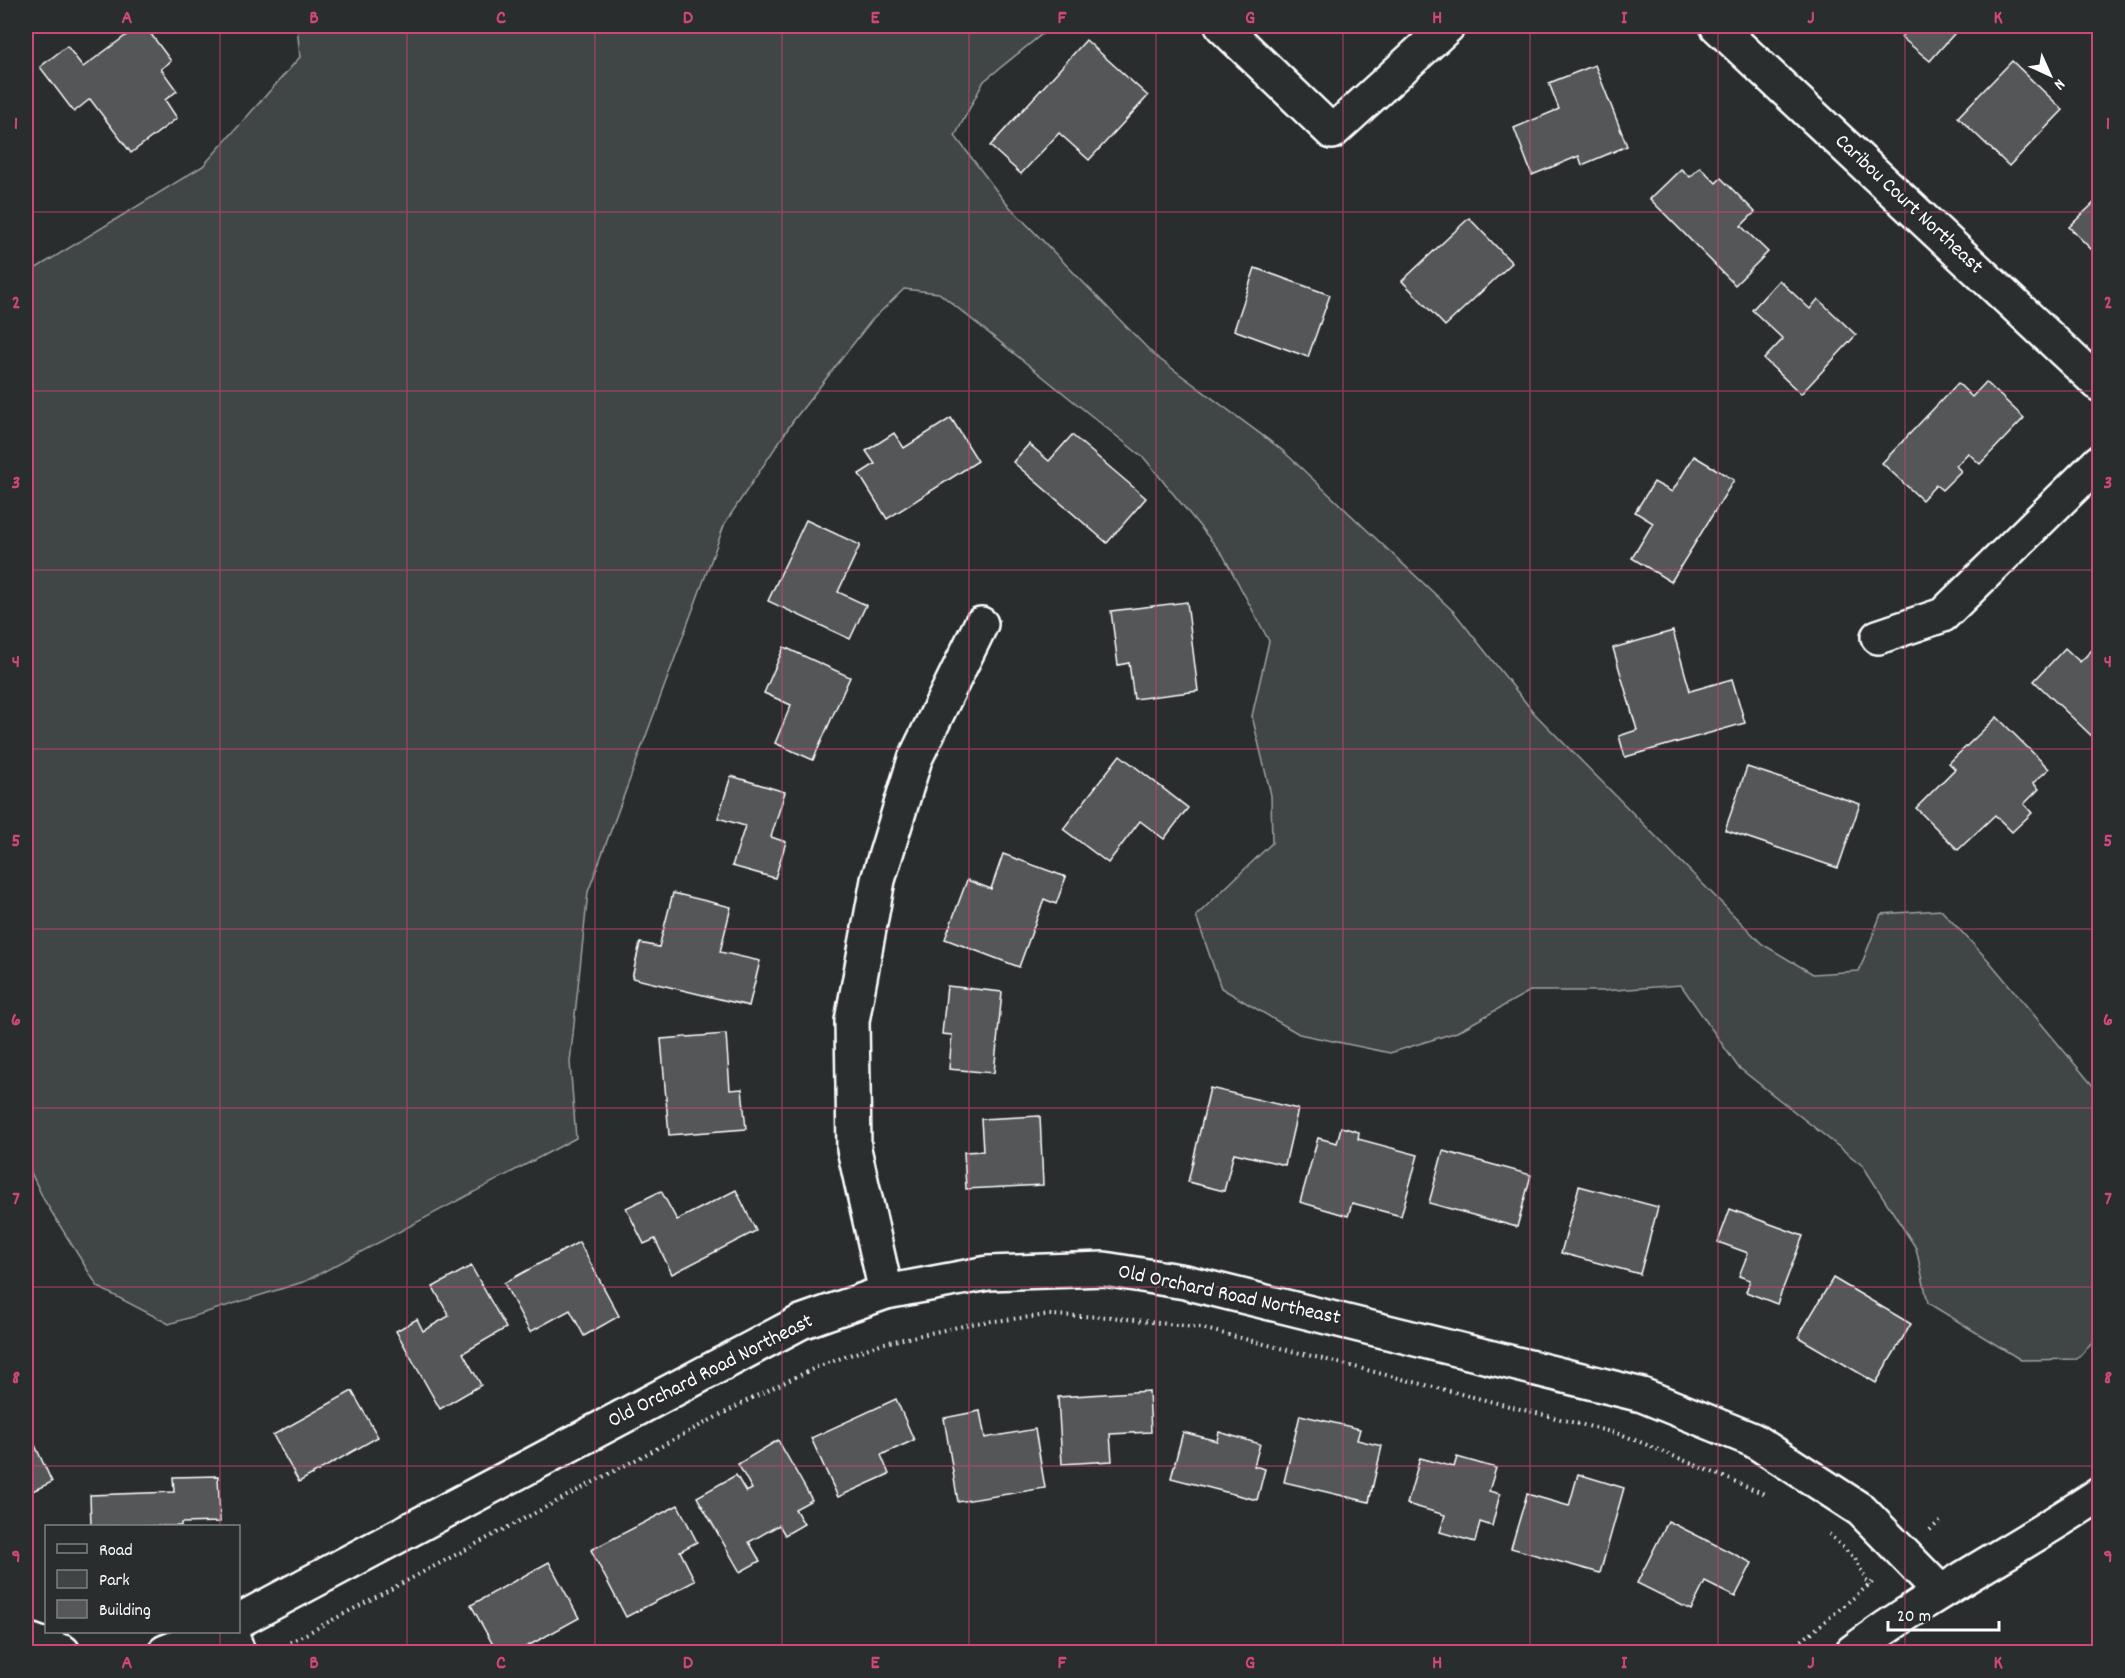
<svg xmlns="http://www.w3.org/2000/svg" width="2125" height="1678" viewBox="0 0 2125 1678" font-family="Dekko,sans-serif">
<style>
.green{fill:#414445;stroke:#a0a2a2;stroke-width:1.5}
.building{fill:#555758;stroke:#fff;stroke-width:1.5}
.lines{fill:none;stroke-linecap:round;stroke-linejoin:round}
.minor-casing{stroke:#fff;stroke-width:38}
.path{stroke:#fff;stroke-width:4;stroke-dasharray:1.5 4.5;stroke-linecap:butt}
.minor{stroke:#2a2d2e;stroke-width:33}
.grid{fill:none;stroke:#ce467c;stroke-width:1.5;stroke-opacity:0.55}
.labels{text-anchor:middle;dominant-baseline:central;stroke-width:4.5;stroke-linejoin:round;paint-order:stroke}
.street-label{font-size:21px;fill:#fff;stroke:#2a2d2e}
.neatline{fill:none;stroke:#ce467c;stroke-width:2}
.grid-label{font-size:20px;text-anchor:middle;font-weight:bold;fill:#ce467c}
</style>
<rect width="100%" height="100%" fill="#2a2d2e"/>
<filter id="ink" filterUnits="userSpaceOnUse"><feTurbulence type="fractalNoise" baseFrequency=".0167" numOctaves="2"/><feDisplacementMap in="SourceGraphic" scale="12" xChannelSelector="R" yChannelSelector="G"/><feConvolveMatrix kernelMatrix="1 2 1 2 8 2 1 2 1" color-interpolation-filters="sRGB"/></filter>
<g filter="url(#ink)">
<path class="green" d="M297,26H1052L984,81L955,136L1005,202L1154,355L1282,450L1454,612L1534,713L1762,944L1813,974L1859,971L1881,914L1941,910L1989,961L2099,1093V1336L2077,1359L2021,1360L1928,1303L1916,1248L1863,1166L1738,1067L1681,985L1602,991H1530L1457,1032L1390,1053L1299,1034L1221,988L1196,916L1272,843L1271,795L1252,716L1269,641L1223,555L1145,459L939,293L904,289L871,321L793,421L725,523L588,892L570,1062L576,1138L306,1281L169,1324L98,1287L44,1200L26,1162V1005L28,1003L26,997V292L33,270L203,166L300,57Z"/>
<g class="building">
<path d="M139,26H145L171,61L161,69L177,91L165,100L177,118L131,153L90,99L74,112L40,67L67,46L83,67Z"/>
<path d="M1910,26H1961L1930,61L1901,37Z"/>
<path d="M1086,40L1148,96L1089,160L1059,133L1021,174L990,146Z"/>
<path d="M2012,61L2063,110L2009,166L1958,117Z"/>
<path d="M1595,65L1627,146L1582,165L1579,156L1532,175L1514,128L1559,109L1549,83Z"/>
<path d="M1700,167L1716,183L1721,178L1755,212L1741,226L1768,252L1735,285L1650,199L1681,169L1690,177Z"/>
<path d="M2100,197V242L2091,249L2069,227Z"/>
<path d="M1469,218L1512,263L1445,326L1402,281Z"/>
<path d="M1255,268L1330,295L1308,357L1234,330Z"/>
<path d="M1779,280L1810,309L1818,299L1856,335L1801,394L1764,359L1783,339L1752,310Z"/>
<path d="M1986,382L2024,418L1980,464L1968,453L1956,466L1961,471L1942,490L1936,485L1922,500L1882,463L1958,383L1972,397Z"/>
<path d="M951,418L978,461L887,519L859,474L875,464L866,451L894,433L904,448Z"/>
<path d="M1072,435L1146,498L1107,543L1013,462L1029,444L1049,461Z"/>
<path d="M1694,456L1734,480L1671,582L1632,558L1653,523L1635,512L1654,482L1672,492Z"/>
<path d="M806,520L860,545L838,592L866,605L850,639L768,601Z"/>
<path d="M1187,602L1198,691L1134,699L1129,663L1118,665L1111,611Z"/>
<path d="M1673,631L1690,691L1732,679L1745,723L1625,757L1619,736L1637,730L1613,648Z"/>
<path d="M2100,642V740L2098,742L2034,681L2065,648L2080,662Z"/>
<path d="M784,647L850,677L813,760L775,743L791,705L764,693Z"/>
<path d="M1997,717L2049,769L2033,783L2039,789L2024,804L2032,813L2012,832L1995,815L1958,850L1916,808L1955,769L1949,763Z"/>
<path d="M1120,755L1188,808L1164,839L1140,821L1108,863L1063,829Z"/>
<path d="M1747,767L1860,804L1838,868L1725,830Z"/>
<path d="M731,776L785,792L771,837L786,842L775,878L732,866L745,826L718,818Z"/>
<path d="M1003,854L1066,877L1056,904L1044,899L1019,967L945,939L967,880L991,889Z"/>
<path d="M673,893L731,907L720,952L760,961L749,1006L632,978L640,943L659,947Z"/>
<path d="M947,986L1002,992L994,1073L949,1069L952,1035L942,1034Z"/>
<path d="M726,1034L730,1090L742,1089L746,1129L669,1135L661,1039Z"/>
<path d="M1210,1088L1298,1109L1285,1165L1234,1153L1224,1191L1188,1182Z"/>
<path d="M1040,1116L1043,1185L966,1189L964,1152L983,1151L981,1119Z"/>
<path d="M1341,1127L1359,1132L1358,1139L1418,1155L1401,1216L1352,1203L1348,1216L1300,1202L1318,1138L1337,1143Z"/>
<path d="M1443,1151L1531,1175L1517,1227L1429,1203Z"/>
<path d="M1579,1186L1658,1207L1640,1274L1561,1253Z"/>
<path d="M736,1190L756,1231L672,1274L655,1239L644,1244L626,1208L661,1191L677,1220Z"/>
<path d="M1730,1209L1803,1236L1777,1304L1746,1292L1750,1280L1739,1276L1748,1253L1718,1242Z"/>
<path d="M579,1242L619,1316L584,1336L570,1310L530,1332L504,1283Z"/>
<path d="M471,1266L506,1328L463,1353L481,1385L440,1409L396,1331L417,1319L423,1331L449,1316L433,1287Z"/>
<path d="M1833,1278L1911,1324L1876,1383L1798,1337Z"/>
<path d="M352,1391L378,1437L299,1482L273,1435Z"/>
<path d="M1149,1391L1151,1432L1110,1434L1112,1461L1062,1464L1058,1397Z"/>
<path d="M896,1399L914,1440L881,1455L889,1474L838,1497L811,1438Z"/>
<path d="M980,1411L985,1438L1035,1429L1045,1488L958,1502L944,1418Z"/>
<path d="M1300,1415L1360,1429L1357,1440L1382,1446L1369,1502L1284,1482Z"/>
<path d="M26,1426L52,1482L26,1494Z"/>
<path d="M1183,1432L1217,1441L1219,1432L1260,1444L1254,1466L1265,1469L1257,1500L1171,1478Z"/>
<path d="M778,1440L812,1500L795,1509L804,1524L785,1535L779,1525L749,1542L760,1561L740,1572L697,1497L736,1475L746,1492L752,1489L738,1464Z"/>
<path d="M1457,1457L1496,1468L1489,1491L1500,1494L1492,1526L1480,1522L1475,1542L1440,1532L1445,1515L1407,1504L1420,1458L1454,1467Z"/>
<path d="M1578,1474L1624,1488L1600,1573L1511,1548L1527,1494L1569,1506Z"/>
<path d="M218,1476L220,1522L181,1523V1526H91L90,1495L174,1492L173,1477Z"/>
<path d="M678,1505L697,1542L680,1551L695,1581L626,1617L591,1550Z"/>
<path d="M1668,1521L1752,1563L1735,1597L1705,1582L1691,1610L1637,1583Z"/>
<path d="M549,1562L579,1618L517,1652H497L471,1605Z"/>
</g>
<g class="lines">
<g class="minor-casing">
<g id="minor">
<path d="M1222,26L1332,132L1448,26"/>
<path d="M1717,26L2100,385"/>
<path d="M1878,637L1943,615L2100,461"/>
<path d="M886,1292L854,1149L852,1021L878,880L915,759L981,624"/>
<path d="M238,1621L801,1322L886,1292L988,1273L1104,1269L1185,1282L1642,1395L1753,1440L1861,1510L1940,1591"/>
<path d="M231,1632L238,1652"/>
<path d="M26,1639L63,1652"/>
<path d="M165,1652L216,1632"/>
<path d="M1852,1652C1930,1593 2018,1549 2100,1494"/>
</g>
</g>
<g class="path">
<path d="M1930,1530L1941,1520"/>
<path d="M1829,1534L1856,1560L1869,1586"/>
<path d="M290,1652L287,1644L760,1394L817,1367L880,1344L976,1323L1049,1315L1110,1317L1201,1328L1623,1435L1767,1495"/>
<path d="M1788,1652L1875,1580"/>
</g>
<use href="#minor" class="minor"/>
</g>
</g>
<path class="grid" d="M220,26V1526M407,26V1652M595,26V1652M782,26V1652M969,26V1652M1156,26V1652M1343,26V1652M1530,26V1652M1718,26V1652M1905,26V1652M26,212H2100M26,391H2100M26,570H2100M26,749H2100M26,929H2100M26,1108H2100M26,1287H2100M26,1466H2100M220,1632V1652"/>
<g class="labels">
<g class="street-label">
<text transform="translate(1908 205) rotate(43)">Caribou Court Northeast</text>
<text transform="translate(1229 1296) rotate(12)">Old Orchard Road Northeast</text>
<text transform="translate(711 1372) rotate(-27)">Old Orchard Road Northeast</text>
</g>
</g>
<rect width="2125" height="1678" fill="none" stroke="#2a2d2e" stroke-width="66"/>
<rect x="45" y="1525" width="195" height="108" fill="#2a2d2e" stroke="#7f8182" stroke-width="1.5"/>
<rect x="57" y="1544" width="30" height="9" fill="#2a2d2e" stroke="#7f8182" stroke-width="1.5"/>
<text x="99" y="1555" font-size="18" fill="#ffffff">Road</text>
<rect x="57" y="1570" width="30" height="18" fill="#414445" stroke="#7f8182" stroke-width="1.5"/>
<text x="99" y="1585" font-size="18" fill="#ffffff">Park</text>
<rect x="57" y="1600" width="30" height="18" fill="#555758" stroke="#7f8182" stroke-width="1.5"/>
<text x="99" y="1615" font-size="18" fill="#ffffff">Building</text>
<g transform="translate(2050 75) rotate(135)" stroke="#2a2d2e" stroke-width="4.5" paint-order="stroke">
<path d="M0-4.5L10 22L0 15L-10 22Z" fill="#ffffff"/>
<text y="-9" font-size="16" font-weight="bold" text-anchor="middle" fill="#ffffff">N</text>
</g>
<path d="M1888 1621v9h111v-9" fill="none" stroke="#ffffff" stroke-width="3"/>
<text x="1897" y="1621" font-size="18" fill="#ffffff" stroke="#2a2d2e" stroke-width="4.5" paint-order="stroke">20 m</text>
<rect x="33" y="33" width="2059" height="1612" class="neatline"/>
<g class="grid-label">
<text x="127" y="23">A</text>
<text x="314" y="23">B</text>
<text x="501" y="23">C</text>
<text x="688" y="23">D</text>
<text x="875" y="23">E</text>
<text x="1062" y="23">F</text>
<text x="1250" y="23">G</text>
<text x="1437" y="23">H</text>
<text x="1624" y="23">I</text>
<text x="1811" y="23">J</text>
<text x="1998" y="23">K</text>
<text x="16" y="129">1</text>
<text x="2108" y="129">1</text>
<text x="16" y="308">2</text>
<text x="2108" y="308">2</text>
<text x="16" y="488">3</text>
<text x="2108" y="488">3</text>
<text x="16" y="667">4</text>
<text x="2108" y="667">4</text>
<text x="16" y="846">5</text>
<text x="2108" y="846">5</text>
<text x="16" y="1025">6</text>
<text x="2108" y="1025">6</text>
<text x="16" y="1204">7</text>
<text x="2108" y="1204">7</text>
<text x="16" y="1383">8</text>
<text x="2108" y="1383">8</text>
<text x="16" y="1562">9</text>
<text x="2108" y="1562">9</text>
<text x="127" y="1668">A</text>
<text x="314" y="1668">B</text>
<text x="501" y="1668">C</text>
<text x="688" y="1668">D</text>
<text x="875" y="1668">E</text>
<text x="1062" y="1668">F</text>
<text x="1250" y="1668">G</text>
<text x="1437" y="1668">H</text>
<text x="1624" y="1668">I</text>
<text x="1811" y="1668">J</text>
<text x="1998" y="1668">K</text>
</g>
</svg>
